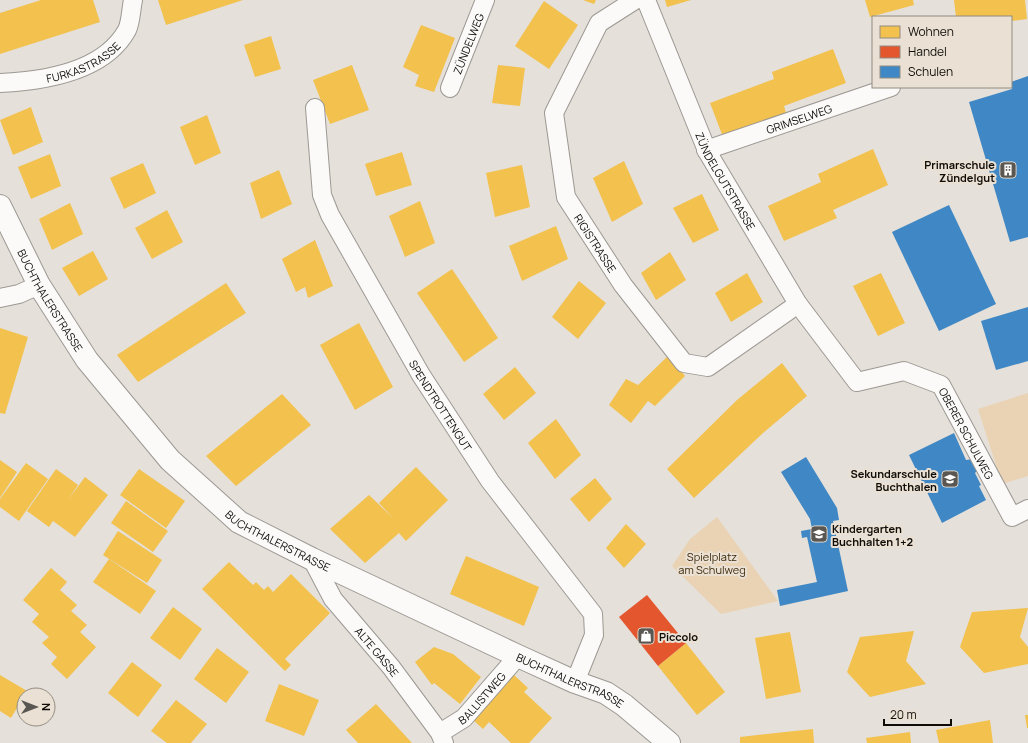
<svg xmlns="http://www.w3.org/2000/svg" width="1028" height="743" viewBox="0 0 1028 743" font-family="Manrope,sans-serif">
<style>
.green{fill:#e9d3b4}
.homes{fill:#f2c14e}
.shops{fill:#e4572e}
.schools{fill:#3f88c5}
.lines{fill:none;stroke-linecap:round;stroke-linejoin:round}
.minor-casing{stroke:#9c9893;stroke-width:20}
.tertiary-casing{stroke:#9c9893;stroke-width:24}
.minor{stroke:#fbfaf9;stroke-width:18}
.tertiary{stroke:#fbfaf9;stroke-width:22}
.labels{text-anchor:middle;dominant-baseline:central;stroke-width:4;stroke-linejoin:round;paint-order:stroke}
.street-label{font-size:11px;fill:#0f0c08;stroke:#eae1d4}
.poi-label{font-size:11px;font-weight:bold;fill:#0f0c08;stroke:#eae1d4;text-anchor:end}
.park-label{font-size:11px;fill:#3e2a0a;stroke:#eae1d4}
</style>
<rect width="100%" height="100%" fill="#e5e0d9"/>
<g class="green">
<path d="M1028,393V476L1002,484L978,409Z"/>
<path d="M717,517L778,601L721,614L672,566L690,539Z"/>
</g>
<g class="homes">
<path d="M41,0H93L100,22L0,54V13Z"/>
<path d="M158,0H243L166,25Z"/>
<path d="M583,0H596L594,4Z"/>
<path d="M665,0H691L667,7Z"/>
<path d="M865,0H913L914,5L870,17Z"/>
<path d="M954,0H1025L1027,19L1011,21V17H956Z"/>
<path d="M544,1L578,25L549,69L515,46Z"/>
<path d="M421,25L455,38L434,92L415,86L419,75L403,67Z"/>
<path d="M271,36L281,69L255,77L244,45Z"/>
<path d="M833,49L846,83L784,106L786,113L723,137L710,103L774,79L772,72Z"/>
<path d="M352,65L369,110L330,124L313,80Z"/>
<path d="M498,65L525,68L520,106L492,103Z"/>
<path d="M31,107L43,142L13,155L0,120Z"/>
<path d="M207,115L221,153L195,165L180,127Z"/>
<path d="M873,149L888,185L833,210L837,218L784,241L768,206L821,182L818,174Z"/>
<path d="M402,152L412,185L376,196L365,164Z"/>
<path d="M50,154L61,186L31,199L18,167Z"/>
<path d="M624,161L643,204L612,222L593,178Z"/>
<path d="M143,163L156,193L124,209L110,178Z"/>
<path d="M522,165L530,207L495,217L486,173Z"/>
<path d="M279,170L292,204L261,219L250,183Z"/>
<path d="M702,194L719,230L693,243L673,208Z"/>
<path d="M420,201L435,243L405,257L389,216Z"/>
<path d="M70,203L83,234L52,250L39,219Z"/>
<path d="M167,210L183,242L152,259L135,228Z"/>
<path d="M556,226L568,259L522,281L509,246Z"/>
<path d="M315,240L333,286L308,298L305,287L296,292L282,259Z"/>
<path d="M93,251L108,279L79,296L62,268Z"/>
<path d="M670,252L686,280L656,300L641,273Z"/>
<path d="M452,269L498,338L464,362L417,293Z"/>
<path d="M747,273L763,302L731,322L715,293Z"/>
<path d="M881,273L905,323L878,336L853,286Z"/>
<path d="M579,281L606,303L578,339L552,317Z"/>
<path d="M226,283L246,313L138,382L117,355Z"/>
<path d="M359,323L393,387L355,410L320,345Z"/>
<path d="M0,328L28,337L5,414L0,413Z"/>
<path d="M669,355L685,376L655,406L648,401L631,423L609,405L626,379L638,385Z"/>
<path d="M782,363L807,396L763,433L694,498L667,469L737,400Z"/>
<path d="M515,367L536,393L504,420L483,394Z"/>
<path d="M282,394L311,425L236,486L206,456Z"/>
<path d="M556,419L581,455L555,479L528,443Z"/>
<path d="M0,460L17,472L0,498Z"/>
<path d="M26,463L48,479L19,521L0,507V499Z"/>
<path d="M416,467L448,500L406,541L399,533L365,563L330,529L369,495L393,518L379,503Z"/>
<path d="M56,469L78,485L68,500L85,477L108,495L75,537L53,521L49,527L27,511Z"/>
<path d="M139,469L185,501L166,528L120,495Z"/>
<path d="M595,478L612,499L589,522L570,499Z"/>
<path d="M126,501L168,531L153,552L111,523Z"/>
<path d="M626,524L646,544L624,568L606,548Z"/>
<path d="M118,531L162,560L147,583L103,555Z"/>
<path d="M466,556L539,587L524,626L450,594Z"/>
<path d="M109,559L156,591L140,614L93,582Z"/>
<path d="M229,562L253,585L256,582L264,590L268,586L273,592L291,574L330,613L285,659L291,665L285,671L202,589Z"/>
<path d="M51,568L67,582L60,590L77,605L71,611L87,625L80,632L96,647L67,679L51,664L57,657L42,643L49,637L32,622L39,614L23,600Z"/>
<path d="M173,607L202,629L180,660L150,638Z"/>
<path d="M1028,608L1020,637L1028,647V664L984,673L960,647L972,612Z"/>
<path d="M914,631L906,661L926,684L870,697L847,672L860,637Z"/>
<path d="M790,632L801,692L766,699L755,638Z"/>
<path d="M686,643L725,692L697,715L658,666Z"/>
<path d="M434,647L453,654L481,677L460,704L434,683L432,685L415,662Z"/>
<path d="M217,648L249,672L226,703L194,679Z"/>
<path d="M132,662L162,685L138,717L108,693Z"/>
<path d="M0,675L27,691L11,718L0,711Z"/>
<path d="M514,675L528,688L524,692L552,718L529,743H511L489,722L483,729L473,720Z"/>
<path d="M279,684L319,700L304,736L265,721Z"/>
<path d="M176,700L207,724L191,743H167L151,731Z"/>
<path d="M376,704L412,743H358L346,730Z"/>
<path d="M1025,715H1028V728H1027Z"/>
<path d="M990,720L993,743H939L936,730Z"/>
<path d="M813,729L814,743H740V737Z"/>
<path d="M910,732L911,743H867L866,738Z"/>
</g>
<path class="shops" d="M647,595L686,643L658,666L619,617Z"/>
<g class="schools">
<path d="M1028,76V237L1010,242L969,102L1012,89L1011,82Z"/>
<path d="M949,205L996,304L939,331L892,232Z"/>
<path d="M1028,307V361L996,370L981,321Z"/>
<path d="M954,433L966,460L973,459L977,471L975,473L981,485L979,486L986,500L942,523L909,455Z"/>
<path d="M806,457L837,508L839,520L833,521L848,591L780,606L777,590L817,582L807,537L802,538L801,531L812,529L810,519L781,472Z"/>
</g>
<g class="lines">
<g class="minor-casing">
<g id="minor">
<path id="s1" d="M635,0L599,23L554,113L566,197L623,285L684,363L708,367L798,304"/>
<path id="s2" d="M646,0L708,153L798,304L857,382L904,371L941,385L1012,517L1028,509"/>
<path id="s3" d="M0,83C44,81 104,72 127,30C131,22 131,9 133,0"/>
<path id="s4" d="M450,88L485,0"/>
<path id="s5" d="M315,108L322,195L330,215L421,375L490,481L593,614L594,635L575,682"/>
<path id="s6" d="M706,150L891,87"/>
<path d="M0,298L19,294L39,285"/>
<path id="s7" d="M312,559L333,599L391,667L440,733L444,743"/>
<path id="s8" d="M440,733L464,718L518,656"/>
</g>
</g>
<g class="tertiary-casing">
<g id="tertiary">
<path id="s9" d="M0,206L39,285L87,360L170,460L239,522L312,559L518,656L575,682L606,693L624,705L669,743"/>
</g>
</g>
<use href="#minor" class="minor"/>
<use href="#tertiary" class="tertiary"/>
</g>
<defs>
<g id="building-square" transform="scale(0.9)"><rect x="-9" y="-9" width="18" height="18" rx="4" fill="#5a5651" stroke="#eae1d4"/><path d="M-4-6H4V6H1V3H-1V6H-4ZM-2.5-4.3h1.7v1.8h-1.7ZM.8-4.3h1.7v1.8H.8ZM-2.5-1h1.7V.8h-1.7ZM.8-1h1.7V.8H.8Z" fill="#fff"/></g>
<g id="school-square" transform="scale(0.9)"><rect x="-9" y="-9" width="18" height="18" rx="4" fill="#5a5651" stroke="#eae1d4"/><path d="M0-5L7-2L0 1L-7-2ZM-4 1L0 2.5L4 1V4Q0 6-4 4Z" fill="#fff"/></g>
<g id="shop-square" transform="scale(0.9)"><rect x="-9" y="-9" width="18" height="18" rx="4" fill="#5a5651" stroke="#eae1d4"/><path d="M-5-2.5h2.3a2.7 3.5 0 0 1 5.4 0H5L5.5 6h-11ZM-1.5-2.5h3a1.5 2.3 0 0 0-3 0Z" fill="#fff"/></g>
</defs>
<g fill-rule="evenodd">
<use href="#building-square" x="1008" y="170"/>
<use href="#school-square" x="950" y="479"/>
<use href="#school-square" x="819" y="534"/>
<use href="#shop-square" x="646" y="636"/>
</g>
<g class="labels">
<g class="street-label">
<text stroke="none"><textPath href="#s4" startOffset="48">ZÜNDELWEG</textPath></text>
<text stroke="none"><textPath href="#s3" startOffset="87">FURKASTRASSE</textPath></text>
<text stroke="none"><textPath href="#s6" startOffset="98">GRIMSELWEG</textPath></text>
<text stroke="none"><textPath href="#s2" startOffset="198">ZÜNDELGUTSTRASSE</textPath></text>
<text stroke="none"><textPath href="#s1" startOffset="283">RIGISTRASSE</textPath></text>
<text stroke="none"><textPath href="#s9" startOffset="107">BUCHTHALERSTRASSE</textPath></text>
<text stroke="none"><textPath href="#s5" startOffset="329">SPENDTROTTENGUT</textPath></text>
<text stroke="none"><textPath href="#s2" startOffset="581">OBERER SCHULWEG</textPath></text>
<text stroke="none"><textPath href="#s9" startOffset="443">BUCHTHALERSTRASSE</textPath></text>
<text stroke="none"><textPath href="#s7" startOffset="114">ALTE GASSE</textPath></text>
<text stroke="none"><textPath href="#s9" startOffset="767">BUCHTHALERSTRASSE</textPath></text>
<text stroke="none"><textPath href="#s8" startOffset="55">BALLISTWEG</textPath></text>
</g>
<g class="poi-label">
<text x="995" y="164">Primarschule<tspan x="995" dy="13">Zündelgut</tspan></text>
<text x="937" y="473">Sekundarschule<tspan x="937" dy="13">Buchthalen</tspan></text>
<text x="832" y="528" text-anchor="start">Kindergarten<tspan x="832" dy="13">Buchhalten 1+2</tspan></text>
<text x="659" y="636" text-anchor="start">Piccolo</text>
</g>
<g class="park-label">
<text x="712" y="556">Spielplatz<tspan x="712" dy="13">am Schulweg</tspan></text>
</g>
</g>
<rect x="872" y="16" width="140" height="72" fill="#eae1d4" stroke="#928c82"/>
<rect x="880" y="26" width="20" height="12" fill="#f2c14e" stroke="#928c82"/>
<text x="908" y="36" font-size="12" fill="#0f0c08">Wohnen</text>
<rect x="880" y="46" width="20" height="12" fill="#e4572e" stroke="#928c82"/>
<text x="908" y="56" font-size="12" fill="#0f0c08">Handel</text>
<rect x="880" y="66" width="20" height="12" fill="#3f88c5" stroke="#928c82"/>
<text x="908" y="76" font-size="12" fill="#0f0c08">Schulen</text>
<g transform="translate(36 707) rotate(90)"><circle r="19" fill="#eae1d4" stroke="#928c82"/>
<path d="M0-3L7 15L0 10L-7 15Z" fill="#5a5651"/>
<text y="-6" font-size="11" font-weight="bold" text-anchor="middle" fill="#0f0c08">N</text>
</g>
<path d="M884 719v6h67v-6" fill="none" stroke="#0f0c08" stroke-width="2"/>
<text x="890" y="719" font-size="12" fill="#0f0c08" stroke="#eae1d4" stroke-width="3" paint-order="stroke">20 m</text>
</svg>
